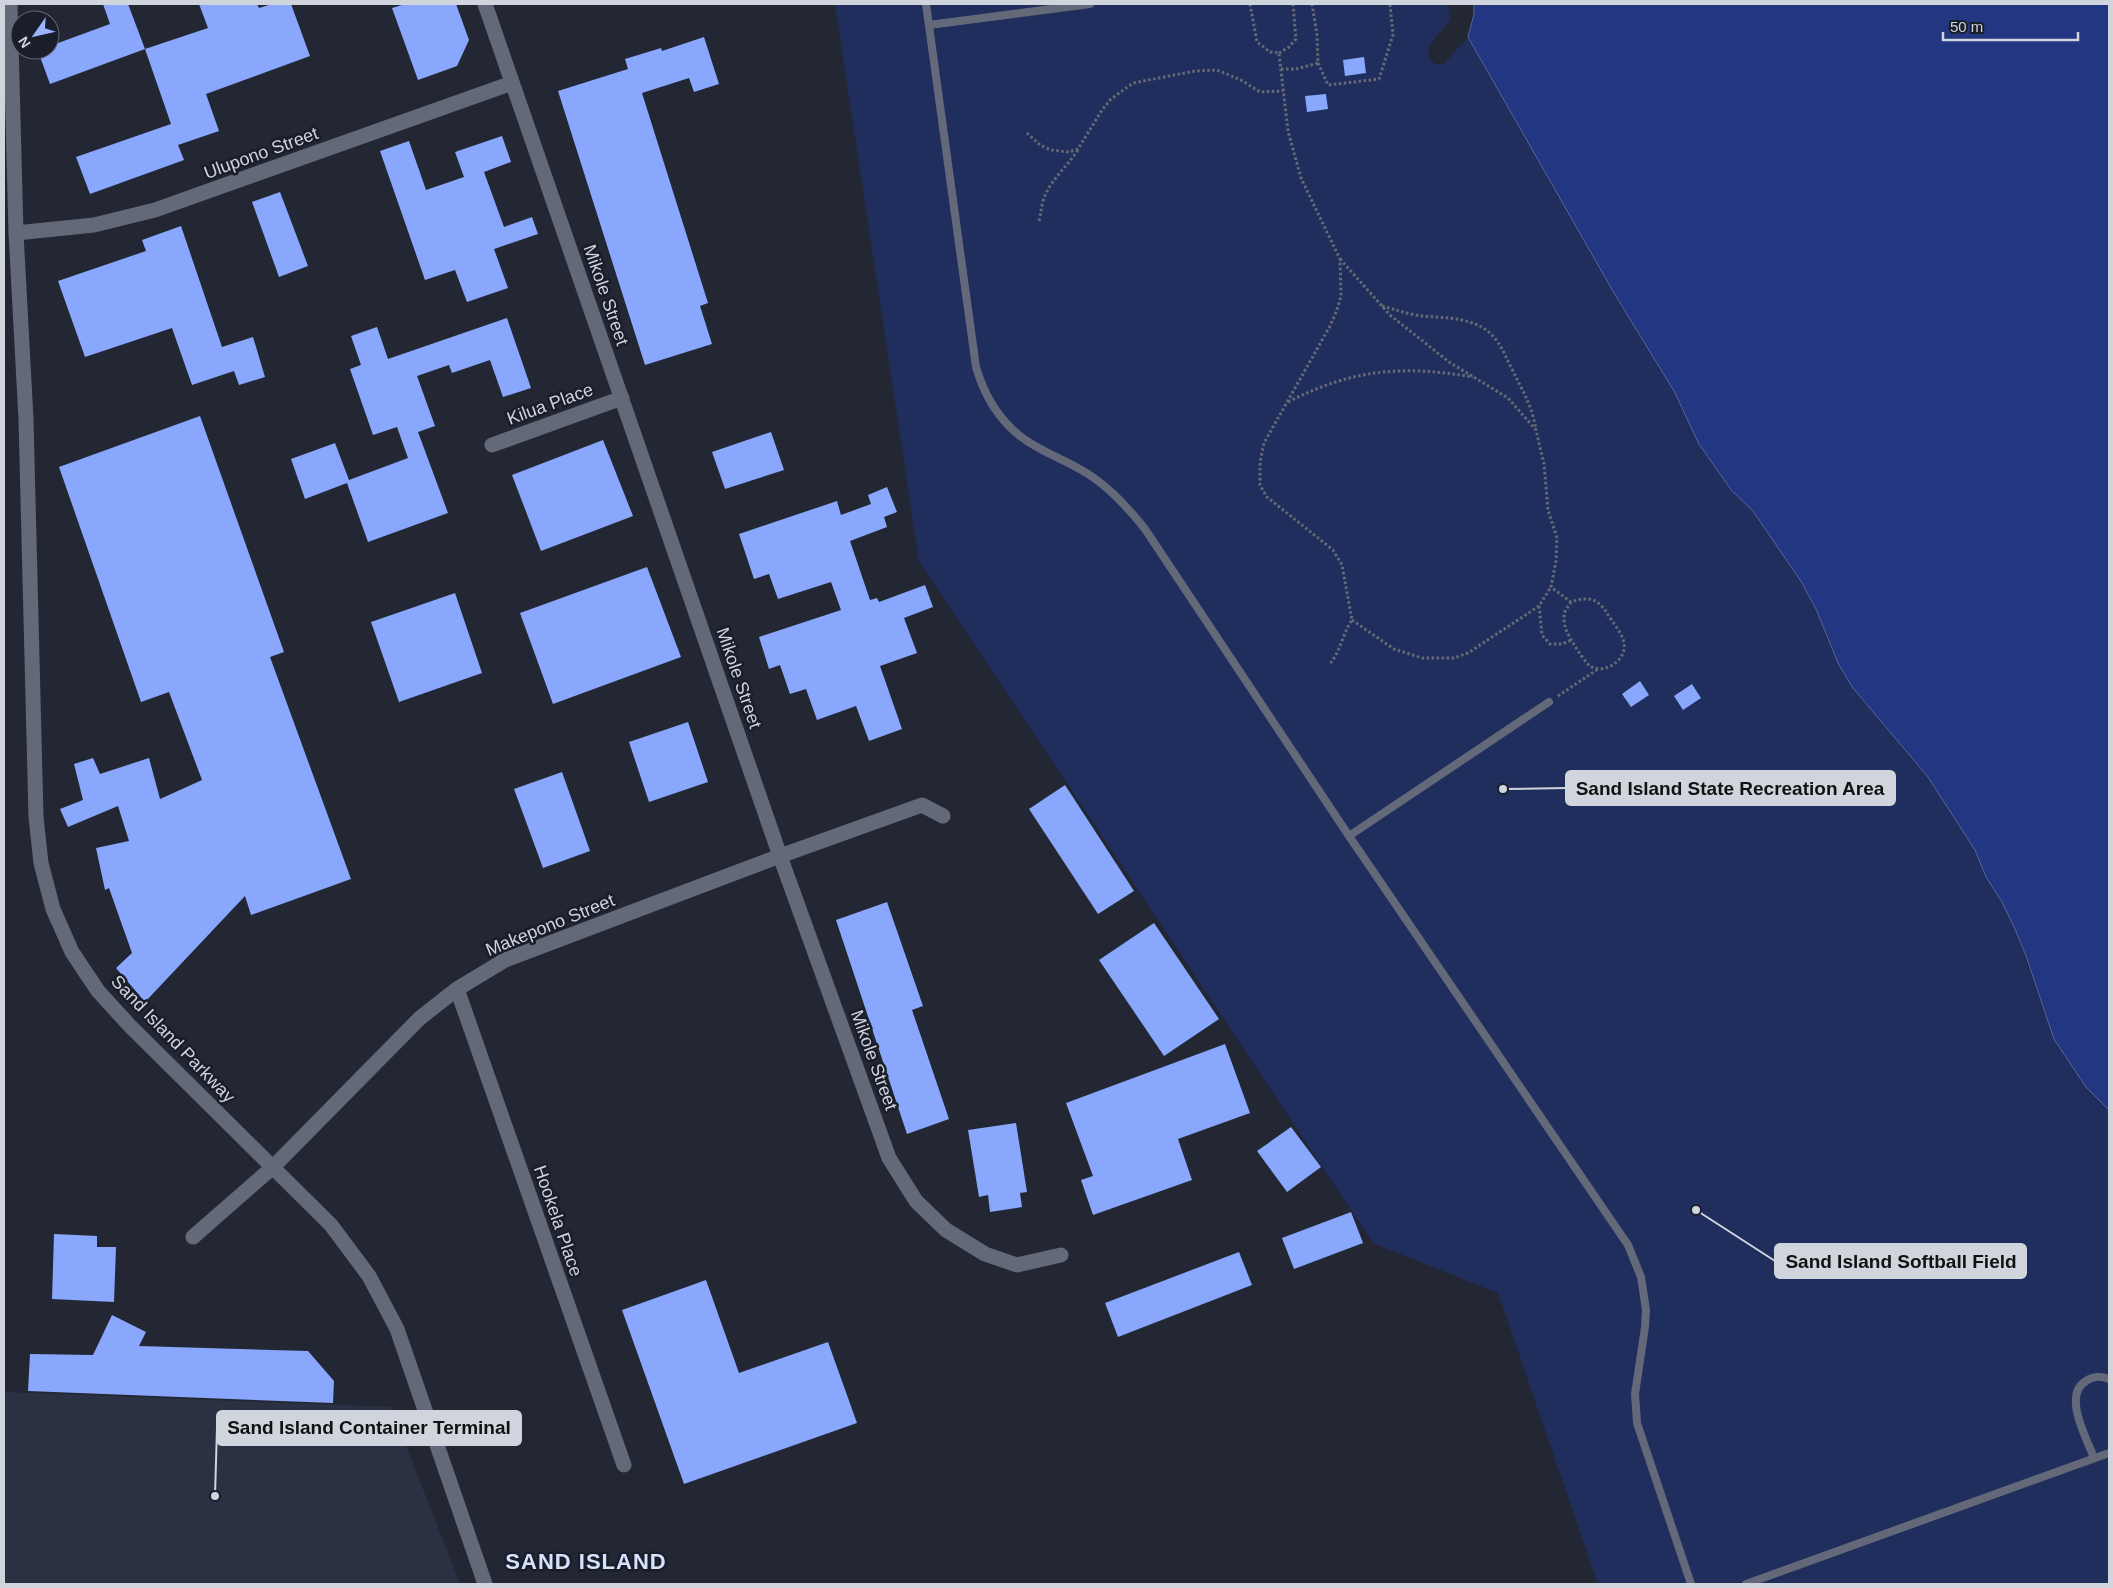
<svg xmlns="http://www.w3.org/2000/svg" width="2113" height="1588" viewBox="0 0 2113 1588" font-family="Helvetica,sans-serif">
<style>
.built{fill:#2a3143}
.green{fill:#202e5d}
.water{fill:#233681;stroke:#57659c}
.building{fill:#89a8fd}
.lines{fill:none;stroke-linecap:round;stroke-linejoin:round}
.path{stroke:#666a75;stroke-width:3;stroke-dasharray:2.5 2.5;stroke-linecap:butt}
.lane{stroke:#636978;stroke-width:8}
.street{stroke:#636978;stroke-width:15}
.secondary{stroke:#636978;stroke-width:15}
.labels{text-anchor:middle;dominant-baseline:central;stroke-width:5;stroke-linejoin:round;paint-order:stroke}
.street-label{font-size:18px;fill:#d0d4dc;stroke:#191e2a}
.district-label{font-size:22px;font-weight:bold;letter-spacing:1px;fill:#d7e2fe;stroke:#191e2a}
.leader{fill:none;stroke:#d0d4dc;stroke-width:2}
.callout-dot{fill:#d0d4dc;stroke:#191e2a;stroke-width:2}
.callout{fill:#d0d4dc;stroke:#d0d4dc;stroke-width:2}
.callout-label{font-size:19px;text-anchor:middle;font-weight:bold;fill:#111}
</style>
<rect width="100%" height="100%" fill="#232734"/>
<path class="built" d="M4,1392L391,1407L460,1584H4Z"/>
<path class="green" d="M835,4H1448L1450,20C1443,31 1415,54 1436,64H1444L1468,37L1614,293L1674,391L1699,444L1732,491L1753,511L1802,583L1816,609L1826,637L1853,688L1928,777L1975,850L1986,877L2002,902L2015,929L2044,1012L2086,1087L2109,1110V1584H1598L1498,1293L1373,1243L919,561Z"/>
<path class="water" d="M1474,4H2109V1110L2086,1087L2054,1039L2026,956L2015,929L2002,902L1986,877L1975,850L1928,777L1853,688L1838,663L1816,609L1802,583L1753,511L1732,491L1699,444L1674,391L1614,293L1468,37L1474,14Z"/>
<g class="building">
<path d="M103,4H128L145,49L50,84L38,51L50,50V46L110,24Z"/>
<path d="M199,4H257L259,8L272,4H291L310,56L206,94L219,131L178,145L184,160L90,194L76,157L171,124L145,49L208,28Z"/>
<path d="M405,4H456L469,40L457,66L418,80L392,8Z"/>
<path d="M704,37L719,84L694,92L689,78L642,93L708,303L700,306L712,344L645,365L558,91L628,69L625,59L661,48L662,51Z"/>
<path d="M1364,57L1366,73L1345,76L1343,60Z"/>
<path d="M1326,94L1328,109L1307,112L1305,96Z"/>
<path d="M502,136L511,162L484,172L504,227L532,217L538,234L494,249L508,288L467,302L455,270L425,280L380,151L409,141L426,190L464,177L455,152Z"/>
<path d="M280,192L308,266L279,277L252,202Z"/>
<path d="M181,226L222,347L253,337L265,377L239,385L234,371L192,385L172,328L85,357L58,281L146,251L142,240Z"/>
<path d="M507,318L531,388L503,397L490,360L452,373L449,365L417,376L435,426L418,432L448,513L368,542L347,483L305,499L291,459L335,443L349,480L408,458L397,427L373,435L350,369L361,365L351,336L377,327L388,359Z"/>
<path d="M200,416L284,652L270,657L351,879L251,915L245,896L145,1002L116,968L132,953L109,888L105,890L96,848L129,841L118,806L68,827L60,809L83,800L74,764L93,758L100,774L149,758L160,799L202,780L169,692L141,702L59,467Z"/>
<path d="M771,432L784,470L725,489L712,452Z"/>
<path d="M603,440L633,516L541,551L512,475Z"/>
<path d="M887,487L897,512L884,517L887,527L850,541L870,600L877,598L879,602L925,585L933,607L904,618L917,653L880,666L902,729L869,741L856,706L817,720L806,689L790,694L780,665L769,669L759,637L841,610L831,582L778,599L769,574L754,579L739,534L837,501L841,515L871,504L868,495Z"/>
<path d="M647,567L681,657L553,704L520,613Z"/>
<path d="M455,593L482,673L399,702L371,622Z"/>
<path d="M1640,681L1649,695L1631,707L1622,694Z"/>
<path d="M1692,684L1701,698L1683,710L1674,696Z"/>
<path d="M688,722L708,782L649,802L629,742Z"/>
<path d="M562,772L590,851L543,868L514,789Z"/>
<path d="M1065,785L1134,891L1098,914L1029,809Z"/>
<path d="M887,902L923,1006L912,1010L949,1119L907,1134L836,920Z"/>
<path d="M1154,923L1219,1019L1164,1056L1099,960Z"/>
<path d="M1225,1044L1250,1113L1178,1139L1192,1180L1093,1215L1081,1180L1093,1176L1066,1103Z"/>
<path d="M1016,1123L1027,1192L1020,1193L1022,1207L990,1212L988,1195L979,1197L968,1130Z"/>
<path d="M1291,1127L1321,1167L1287,1192L1257,1151Z"/>
<path d="M1351,1212L1363,1243L1294,1269L1282,1238Z"/>
<path d="M54,1234L97,1236V1247H116L114,1302L52,1299Z"/>
<path d="M1239,1252L1252,1285L1118,1337L1105,1303Z"/>
<path d="M706,1280L739,1373L828,1342L857,1423L684,1484L622,1310Z"/>
<path d="M112,1315L146,1332L139,1346L308,1351L334,1381L333,1403L28,1391L30,1354L93,1355Z"/>
</g>
<g class="lines">
<g class="path">
<path d="M1250,4L1257,42L1270,52L1279,53L1288,131L1301,178L1340,259L1341,296L1337,310L1330,326L1264,443L1260,462V485L1267,497L1333,550L1342,565L1352,620C1342,634 1341,651 1329,665"/>
<path d="M1279,53L1289,47L1296,39L1293,4"/>
<path d="M1318,63L1328,85L1379,79L1393,35L1390,4"/>
<path d="M1281,69H1296L1318,63L1317,35L1312,4"/>
<path d="M1027,133L1040,145L1051,150L1069,152L1078,149L1102,110L1111,99L1133,83L1195,71L1217,70L1241,80L1260,92L1283,91"/>
<path d="M1039,221C1041,214 1041,208 1043,201C1049,181 1067,167 1078,150"/>
<path d="M1340,259L1390,315L1449,362L1508,398L1536,430L1544,464L1548,510L1557,538L1556,561L1551,587L1571,602C1588,596 1597,598 1607,613C1612,622 1623,634 1624,643C1627,660 1605,675 1590,666C1585,663 1570,639 1567,632C1564,626 1564,619 1564,613L1571,602"/>
<path d="M1382,306C1394,309 1404,313 1416,315C1442,319 1473,315 1493,336C1502,346 1506,358 1512,369C1523,392 1532,405 1536,430"/>
<path d="M1288,402C1352,369 1403,365 1473,377"/>
<path d="M1539,606L1542,635L1550,644H1562L1572,640"/>
<path d="M1352,620L1394,649L1422,658H1454L1468,653L1539,606L1551,587"/>
<path d="M1558,696L1598,669"/>
</g>
<g class="lane">
<path d="M926,4L976,367C986,401 1005,430 1037,447C1056,458 1076,465 1094,478C1114,492 1130,510 1145,529L1349,836L1628,1245L1641,1277L1646,1310L1645,1327L1635,1394L1637,1423L1691,1584"/>
<path d="M929,25L1090,4"/>
<path d="M1349,836L1549,702"/>
<path d="M2094,1458C2087,1439 2062,1395 2086,1381C2093,1376 2102,1376 2109,1379"/>
<path d="M1746,1584L2109,1453"/>
</g>
<g class="street">
<path d="M485,4L780,856L889,1158L916,1201L946,1230L985,1254L1017,1265L1061,1255"/>
<path d="M16,233L94,225L155,210L512,83"/>
<path d="M492,445L622,398"/>
<path d="M457,989L624,1465"/>
<path d="M193,1237L273,1167L420,1018L457,989L505,960L780,856L922,805L943,816"/>
</g>
<path class="secondary" d="M10,4L16,233L26,419L36,817L41,863L53,909L72,952L98,991L130,1026L331,1225L369,1276L397,1329L485,1584"/>
</g>
<g class="labels">
<g class="street-label">
<text transform="translate(261 153) rotate(-20)">Ulupono Street</text>
<text transform="translate(606 295) rotate(71)">Mikole Street</text>
<text transform="translate(550 404) rotate(-20)">Kilua Place</text>
<text transform="translate(739 678) rotate(71)">Mikole Street</text>
<text transform="translate(550 925) rotate(-22)">Makepono Street</text>
<text transform="translate(173 1039) rotate(46)">Sand Island Parkway</text>
<text transform="translate(874 1060) rotate(70)">Mikole Street</text>
<text transform="translate(558 1221) rotate(71)">Hookela Place</text>
</g>
<g class="district-label">
<text x="586" y="1561">SAND ISLAND</text>
</g>
</g>
<path class="leader" d="M1503 789L1566 788M1696 1210L1775 1261M215 1496L217 1428"/>
<g class="callout-dot">
<circle cx="1503" cy="789" r="5"/>
<circle cx="1696" cy="1210" r="5"/>
<circle cx="215" cy="1496" r="5"/>
</g>
<g class="callout">
<rect x="1566" y="771" width="329" height="34" rx="5"/>
<rect x="1775" y="1244" width="251" height="34" rx="5"/>
<rect x="217" y="1411" width="304" height="34" rx="5"/>
</g>
<g class="callout-label">
<text x="1730" y="795">Sand Island State Recreation Area</text>
<text x="1901" y="1268">Sand Island Softball Field</text>
<text x="369" y="1434">Sand Island Container Terminal</text>
</g>
<rect width="2113" height="1588" fill="none" stroke="#d0d4dc" stroke-width="10"/>
<g transform="translate(35 35) rotate(236)"><circle r="24" fill="#191e2a" stroke="#626771"/>
<path d="M0-4L9 19L0 12L-9 19Z" fill="#9ab5fd"/>
<text y="-8" font-size="14" font-weight="bold" text-anchor="middle" fill="#d0d4dc">N</text>
</g>
<path d="M1943 32v8h135v-8" fill="none" stroke="#d0d4dc" stroke-width="2.5"/>
<text x="1950" y="32" font-size="15" fill="#d0d4dc" stroke="#191e2a" stroke-width="4" paint-order="stroke">50 m</text>
</svg>
